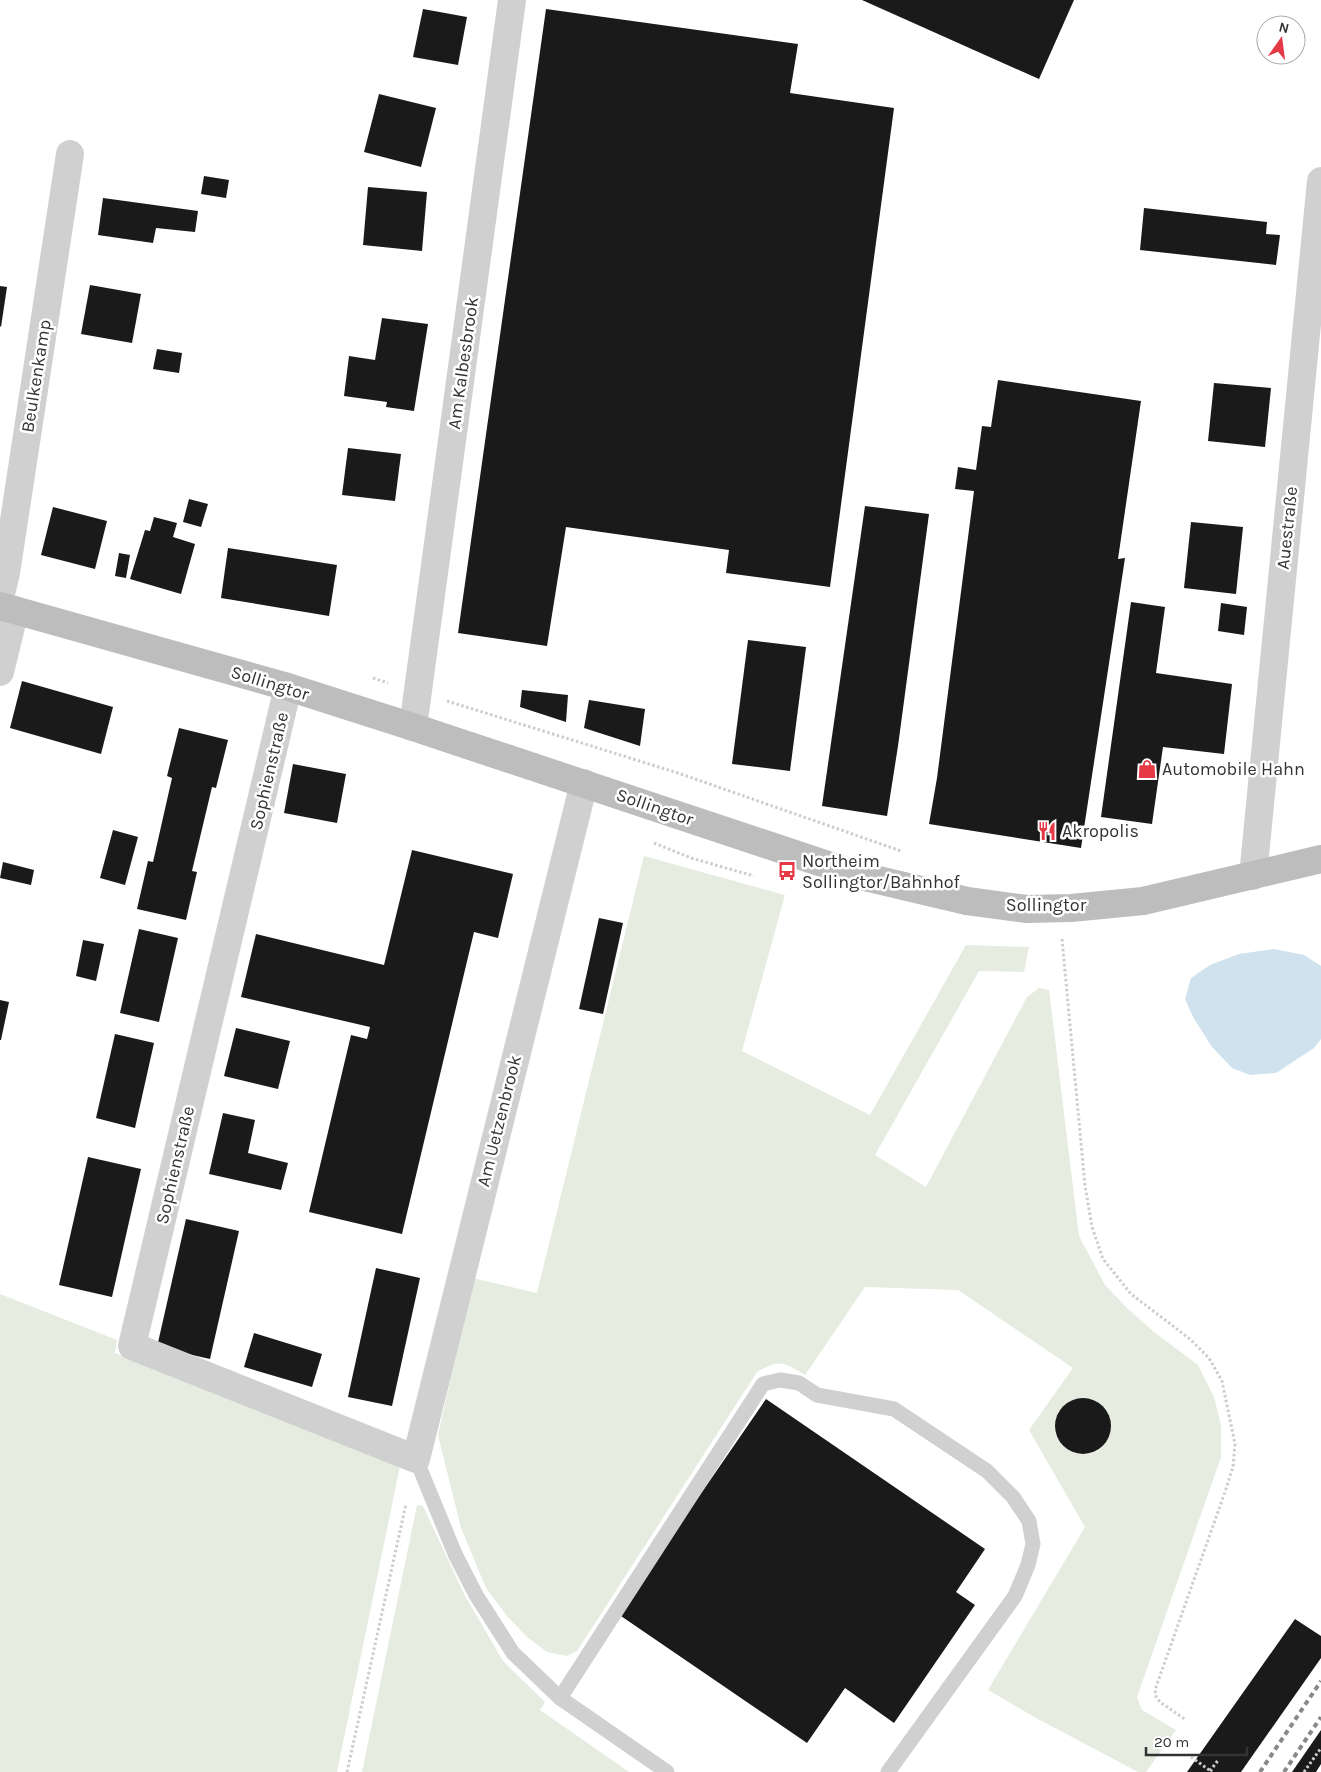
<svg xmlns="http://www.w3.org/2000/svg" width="1321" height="1772" viewBox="0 0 1321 1772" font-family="Karla,sans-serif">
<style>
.green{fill:#e6ecdf;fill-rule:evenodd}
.water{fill:#cfe2ee}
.building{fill:#1a1a1a}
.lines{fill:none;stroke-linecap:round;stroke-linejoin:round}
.path{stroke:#cdcdcd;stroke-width:3;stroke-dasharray:2.5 2.5;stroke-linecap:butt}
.lane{stroke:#d0d0d0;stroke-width:15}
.street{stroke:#d0d0d0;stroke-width:28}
.secondary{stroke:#bdbdbd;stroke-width:28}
.rail{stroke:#888;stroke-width:4;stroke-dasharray:5 4;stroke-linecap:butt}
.labels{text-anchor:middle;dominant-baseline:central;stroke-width:5;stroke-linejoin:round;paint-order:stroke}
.street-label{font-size:18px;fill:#333;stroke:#fff}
.poi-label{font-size:18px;fill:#333;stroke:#fff;text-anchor:start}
</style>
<rect width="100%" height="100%" fill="#fff"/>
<g class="green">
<path d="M644,856L785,895L742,1051L870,1115L966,945L1029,947L1024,972L979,971L875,1155L926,1187L1027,997L1039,988L1049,990L1079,1236L1105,1285L1127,1308L1154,1332L1198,1365L1214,1397L1221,1425V1457L1137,1697L1142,1710L1176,1730L1146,1772H1138L1038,1719L988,1690L1085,1527L1029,1430L1073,1368L958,1290L865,1287L805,1375C783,1362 780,1359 757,1372L577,1651L567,1656L547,1652L527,1637L507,1616L486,1588L461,1528L438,1435L473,1278L537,1293ZM1078,1398C1125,1398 1116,1461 1078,1453C1070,1452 1063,1448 1059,1441C1048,1422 1061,1405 1078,1398Z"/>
<path d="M0,1294L117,1340L115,1353L400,1466L337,1772H0Z"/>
<path d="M417,1505L423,1506L464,1594L503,1661L545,1702L540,1710L629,1772H362Z"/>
</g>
<path class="water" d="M1274,949L1304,955L1321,966V1039L1314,1048L1276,1073L1250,1075L1232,1068L1212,1047L1193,1017L1185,999L1191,978L1210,965L1239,954Z"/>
<g class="building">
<path d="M862,0H1074L1039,79Z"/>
<path d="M423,9L467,17L458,65L413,57Z"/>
<path d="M546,9L798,44L790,93L894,108L830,587L726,573L729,550L566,527L547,646L458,633Z"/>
<path d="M379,94L436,108L421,167L364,152Z"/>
<path d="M204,176L229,180L226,198L201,194Z"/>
<path d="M368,187L427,192L422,251L363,245Z"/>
<path d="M103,198L198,211L195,232L156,228L153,243L98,235Z"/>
<path d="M1144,208L1267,222L1266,234L1280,235L1276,265L1140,250Z"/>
<path d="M90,285L141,294L132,343L81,334Z"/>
<path d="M0,286L7,287L1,327L0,326Z"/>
<path d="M382,318L428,324L414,411L386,407L387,402L344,396L349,356L375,360Z"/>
<path d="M157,349L182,353L179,373L153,369Z"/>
<path d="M998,380L1141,401L1118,559L1125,558L1081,848L929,824L937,778L974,491L955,489L958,467L976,470L982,426L991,427Z"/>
<path d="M1214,383L1271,388L1265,447L1208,441Z"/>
<path d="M348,448L401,454L395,501L342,495Z"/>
<path d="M189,499L208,504L201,527L183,522Z"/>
<path d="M865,506L929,514L898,746L887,816L822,806Z"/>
<path d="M53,507L107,521L95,569L41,555Z"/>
<path d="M154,517L177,523L173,537L195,544L181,594L130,579L145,530L150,531Z"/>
<path d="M1191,522L1243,527L1236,594L1184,588Z"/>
<path d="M228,548L337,565L329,616L221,598Z"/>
<path d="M119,553L130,555L126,578L115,576Z"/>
<path d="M1131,602L1165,607L1156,673L1232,684L1224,754L1163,747L1152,824L1101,817Z"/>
<path d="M1221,603L1247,607L1244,635L1218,631Z"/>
<path d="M748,640L806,647L790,771L732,764Z"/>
<path d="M22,681L113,707L101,754L10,728Z"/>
<path d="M522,690L568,695L566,722L520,707Z"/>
<path d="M589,700L645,709L640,746L584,728Z"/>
<path d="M179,728L228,740L216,788L212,787L192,871L197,872L186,920L137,909L148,861L153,862L172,778L167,776Z"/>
<path d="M293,764L346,774L337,823L284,813Z"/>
<path d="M113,830L138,837L125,885L100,878Z"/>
<path d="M412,850L513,874L498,938L474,932L402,1234L309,1212L351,1035L367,1039L370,1027L241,997L256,934L384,965Z"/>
<path d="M3,862L34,870L31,885L0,878Z"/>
<path d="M599,918L623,923L603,1014L579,1009Z"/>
<path d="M139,929L178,938L159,1022L120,1013Z"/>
<path d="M83,940L104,944L96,981L76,976Z"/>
<path d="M0,1000L9,1002L1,1040H0Z"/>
<path d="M236,1028L290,1041L278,1089L224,1076Z"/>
<path d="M115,1034L154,1043L135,1128L96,1118Z"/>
<path d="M223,1113L255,1120L248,1153L288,1163L281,1190L209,1174Z"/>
<path d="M88,1157L141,1169L112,1297L59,1285Z"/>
<path d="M186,1219L239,1231L210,1359L157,1347Z"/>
<path d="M376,1268L420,1278L392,1406L348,1397Z"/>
<path d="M254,1333L322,1354L312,1387L244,1367Z"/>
<circle cx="1083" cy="1426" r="28"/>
<path d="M766,1399L985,1549L956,1592L975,1605L894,1723L845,1688L807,1743L618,1614Z"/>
<path d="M1295,1619L1321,1636V1658L1241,1772H1187Z"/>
<path d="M1321,1730V1764L1316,1772H1292Z"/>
</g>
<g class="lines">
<g class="path">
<path d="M373,678L388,683"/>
<path d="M447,701L678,773L901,851"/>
<path d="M654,843L691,858L754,876"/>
<path d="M1062,939L1085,1186L1092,1227L1103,1259L1131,1294L1190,1339L1209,1358L1222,1381L1235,1444L1233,1467L1225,1492L1156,1687L1155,1695L1160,1702L1186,1720"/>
<path d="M1191,1757L1212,1772"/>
<path d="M1210,1771L1219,1759"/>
<path d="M347,1772L406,1504"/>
<path d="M1304,1772L1321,1748"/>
</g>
<g class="lane">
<path d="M416,1459L455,1554L476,1595L513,1653L560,1698L667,1772"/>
<path d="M560,1698L763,1384L780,1380L799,1383L817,1395L894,1409L987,1471L1013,1497L1029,1521L1033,1544L1028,1565L1015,1596L888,1772"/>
</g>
<g class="street">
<path d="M0,598L6,573L70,154"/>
<path d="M0,672L15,610"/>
<path d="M288,687L132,1346L416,1459L584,783"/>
<path d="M413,727L512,0"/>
<path d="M1253,876L1321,181"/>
</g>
<path class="secondary" d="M0,606L288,687L413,727L861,876L967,901L1027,909L1071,908L1143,901L1321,859"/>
<g class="rail">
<path d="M1260,1772L1321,1681"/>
<path d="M1284,1772L1321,1717"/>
</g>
</g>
<defs>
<g id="shop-bare" transform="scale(1.5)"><path d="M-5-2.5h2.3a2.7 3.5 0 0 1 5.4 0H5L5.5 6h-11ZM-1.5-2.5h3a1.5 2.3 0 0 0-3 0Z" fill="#e63946" stroke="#fff" stroke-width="2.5" paint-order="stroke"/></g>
<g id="restaurant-bare" transform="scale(1.5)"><path d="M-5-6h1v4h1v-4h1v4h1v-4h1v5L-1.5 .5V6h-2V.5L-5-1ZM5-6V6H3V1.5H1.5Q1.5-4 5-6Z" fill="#e63946" stroke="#fff" stroke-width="2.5" paint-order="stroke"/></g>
<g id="bus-bare" transform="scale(1.5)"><path d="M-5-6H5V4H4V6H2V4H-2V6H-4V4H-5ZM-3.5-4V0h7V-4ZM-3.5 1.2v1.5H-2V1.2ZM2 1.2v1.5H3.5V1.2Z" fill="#e63946" stroke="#fff" stroke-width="2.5" paint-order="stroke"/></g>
</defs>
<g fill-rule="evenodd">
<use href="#shop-bare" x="1147" y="769"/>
<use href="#restaurant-bare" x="1047" y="831"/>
<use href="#bus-bare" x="787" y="871"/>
</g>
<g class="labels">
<g class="street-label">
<text transform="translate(463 363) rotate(-82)">Am Kalbesbrook</text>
<text transform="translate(36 376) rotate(-81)">Beulkenkamp</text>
<text transform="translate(1287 528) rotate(-84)">Auestraße</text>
<text transform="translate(270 683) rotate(17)">Sollingtor</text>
<text transform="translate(269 771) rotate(-77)">Sophienstraße</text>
<text transform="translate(655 807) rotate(19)">Sollingtor</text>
<text x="1046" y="905">Sollingtor</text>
<text transform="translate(499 1121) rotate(-76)">Am Uetzenbrook</text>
<text transform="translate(175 1165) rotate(-77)">Sophienstraße</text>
</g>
<g class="poi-label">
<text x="1162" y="769">Automobile Hahn</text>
<text x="1062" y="831">Akropolis</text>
<text x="802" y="861">Northeim<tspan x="802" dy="21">Sollingtor/Bahnhof</tspan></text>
</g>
</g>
<g transform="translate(1281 40) rotate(14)"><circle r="24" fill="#ffffff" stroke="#adadad"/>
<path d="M0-4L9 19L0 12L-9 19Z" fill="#e63946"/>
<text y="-8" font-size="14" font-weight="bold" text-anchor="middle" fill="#333333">N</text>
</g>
<path d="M1146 1747v8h101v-8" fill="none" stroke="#333333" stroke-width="2.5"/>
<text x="1154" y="1747" font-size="15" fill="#333333" stroke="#ffffff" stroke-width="4" paint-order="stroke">20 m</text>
</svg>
